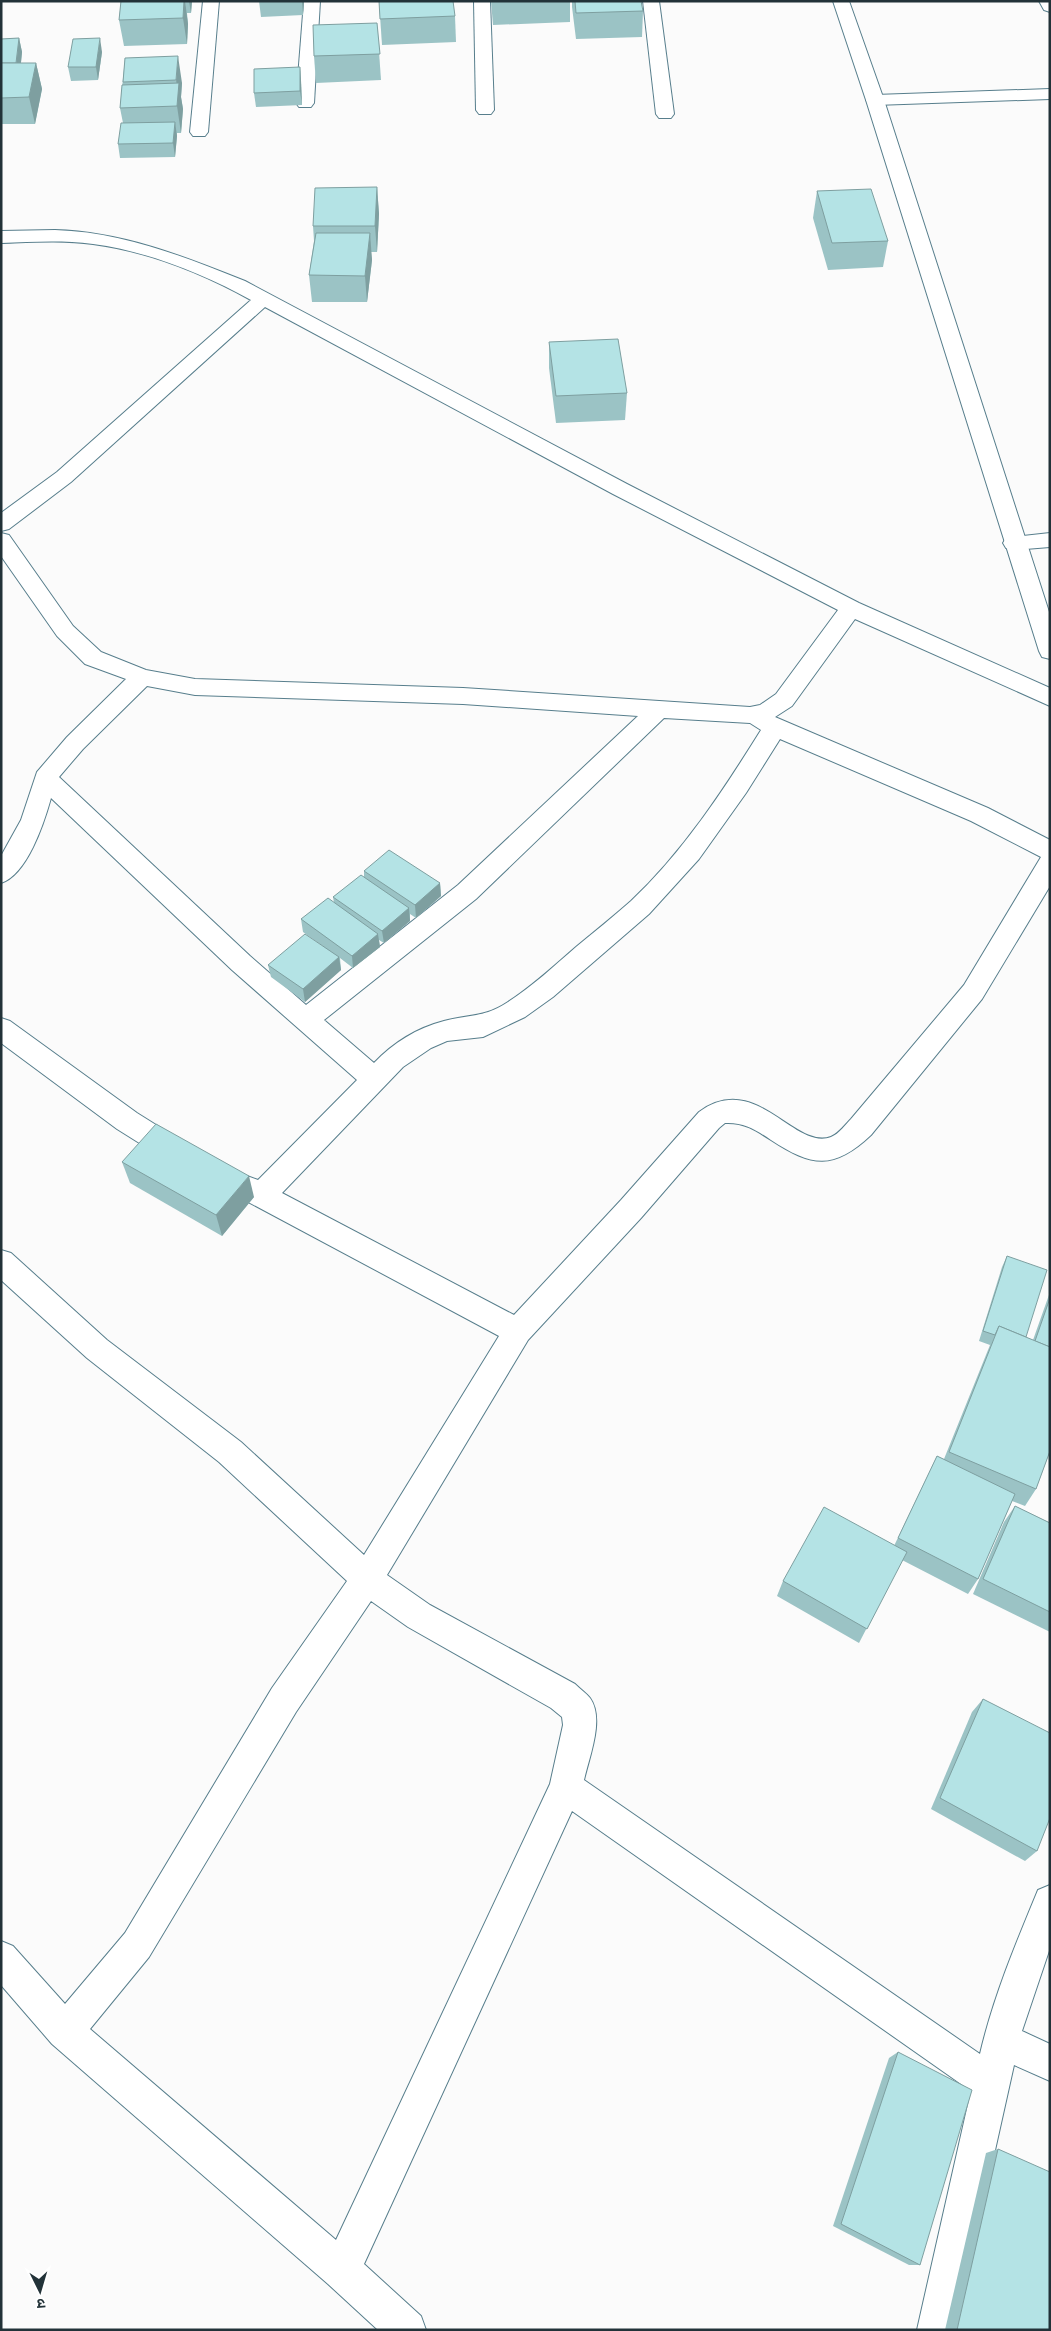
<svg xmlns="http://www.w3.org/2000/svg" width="1051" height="2331" viewBox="0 0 1051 2331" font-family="Helvetica,'Noto Sans Devanagari',sans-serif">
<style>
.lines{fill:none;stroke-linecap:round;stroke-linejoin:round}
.minor-casing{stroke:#577e8c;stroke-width:2}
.tertiary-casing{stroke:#577e8c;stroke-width:2}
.minor{fill:#fff;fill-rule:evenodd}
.tertiary{fill:#fff;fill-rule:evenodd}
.wall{fill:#9bc3c5}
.shaded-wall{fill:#7e9fa0}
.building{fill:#b4e3e5;stroke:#7e9fa0}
</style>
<rect width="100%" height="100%" fill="#fbfbfb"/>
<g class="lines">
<g class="minor-casing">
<g id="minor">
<path d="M203,1H219L208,132L205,136H193L190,132Z"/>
<path d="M304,1H320L314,103L311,107H299L296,103Z"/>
<path d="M474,1H490L494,110L491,114H479L476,110Z"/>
<path d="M643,1H659L674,114L671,118H659L656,114Z"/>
<path d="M1039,1H1050V12L1044,10Z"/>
<path d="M1050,89V99L875,105L869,104L866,100L869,96L875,95Z"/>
<path d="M55,230C122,232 183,256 245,281L627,484L859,603L1050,688V706L855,619L792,706L775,717L988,808L1050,840V886L982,999L871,1135C834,1170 812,1167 771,1140C756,1130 744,1122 725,1123L719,1128L641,1218L528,1340L387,1575L430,1605L575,1684C579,1688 586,1693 590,1698C605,1719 589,1757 584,1780L980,2054C993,1998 1016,1943 1038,1890L1050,1885V1948L1022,2031L1050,2044V2081L1014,2065L955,2330H917L971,2091L572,1811L364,2264L421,2316L426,2330H378L328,2284L52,2044L1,1985V1941L13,1946L65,2004L125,1933L272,1688L347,1581L219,1462L87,1358L1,1280V1250L11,1253L107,1340L241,1442L364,1555L499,1336L237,1196L233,1188L237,1180L247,1176L258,1180L357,1080L232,970L51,798C44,823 27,875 1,883V856L21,820L37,772L67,737L126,679L85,664L57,636L1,556V533L9,535L73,626L101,652L146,670L195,679L463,688L750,707L760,705L776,694L838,610L613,494L265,307L71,482L9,529L1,531V513L57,472L251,300C204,274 147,251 93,244C62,240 32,242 1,243V231ZM147,686L195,695L463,704L638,716L458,885L306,1005L250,956L59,777L83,749ZM664,718L750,723L761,730C723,791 683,852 631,901C613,917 594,932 576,947C554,966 533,986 508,1002C484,1018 470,1014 444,1021C417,1028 393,1043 374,1063L324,1020L476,899ZM780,739L971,821L1041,857L964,985L851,1119C846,1124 839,1134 831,1137C794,1151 756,1070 699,1112L621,1200L514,1315L282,1193L403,1067L431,1048L447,1041L483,1037L525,1017L553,997L649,914L699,859L746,793ZM371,1601L408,1627L551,1708L562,1717L563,1725L550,1784L336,2240L90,2029L149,1957L296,1712Z"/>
<path d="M1050,533V547L1014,550L1006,548L1003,543L1006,538Z"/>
<path d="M1,1018L10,1021L137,1113L188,1145L192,1153L188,1161L178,1165L168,1161L117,1129L1,1043Z"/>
</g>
</g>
<g class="tertiary-casing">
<path id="tertiary" d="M833,1H849L884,100L1050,615V659L1042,657L1039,651L866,100Z"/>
</g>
<use href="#minor" class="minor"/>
<use href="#tertiary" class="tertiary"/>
</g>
<g class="wall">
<path d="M121,1H192L191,13H187L188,24L187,44L124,46L119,20Z"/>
<path d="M259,1H304L303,15L261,17Z"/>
<path d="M379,1L455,16L456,42L382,45Z"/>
<path d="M491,1H570V22L493,25Z"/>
<path d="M572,1H641L643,11L642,37L576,39L572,7Z"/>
<path d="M377,23L381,80L316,83L314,56Z"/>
<path d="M19,38L22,52L21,63H36L42,89L35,124H1V39Z"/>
<path d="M102,52L98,80L71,81L68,67Z"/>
<path d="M125,58L182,83L181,97L183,109L181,133H177V136L175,157L120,158L118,144L123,123L120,108Z"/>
<path d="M300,67L301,81L302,105L256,107L254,93Z"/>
<path d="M377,187L379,214L377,252H371L372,260L367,302H312L309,275L314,241L313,226Z"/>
<path d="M817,191L888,241L883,267L828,270L813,218Z"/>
<path d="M549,342L627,393L625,420L556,423L549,368Z"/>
<path d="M364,871L440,883L441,896L416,918L410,914V921L384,943L379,940L380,947L353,968L340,958L341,970L305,1002L271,977L268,965L324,947L303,932L301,919L334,903L333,897L364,877Z"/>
<path d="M122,1162L254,1197L222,1236L130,1183Z"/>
<path d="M1007,1256L1026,1337L1033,1340L1050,1292V1451L1036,1489L1025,1506L1012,1501L978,1579L968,1594L902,1560L859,1643L777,1596L783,1581L894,1546L937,1456L944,1459L990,1345L979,1341L1002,1267Z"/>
<path d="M1015,1506L1050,1523V1632L973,1594L1004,1522Z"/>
<path d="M983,1699L1037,1851L1025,1861L931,1809L972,1712Z"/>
<path d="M898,2052L920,2265H909L833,2226L889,2058Z"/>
<path d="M998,2149L1050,2330H945L986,2153Z"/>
</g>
<g class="shaded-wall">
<path d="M184,1H185L188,24L187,44L183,18Z"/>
<path d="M189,1H192L191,13Z"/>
<path d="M302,1H304L303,15Z"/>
<path d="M19,38L22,52L19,81L16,67Z"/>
<path d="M100,38L102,52L98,80L96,67Z"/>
<path d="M178,56L182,83L181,97L183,109L181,133L177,106L178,91L176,80Z"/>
<path d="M36,63L42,89L35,124L29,97Z"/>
<path d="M300,67L301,81L302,105L300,91Z"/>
<path d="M175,122L177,136L175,157L173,143Z"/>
<path d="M377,187L379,214L377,252L375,226Z"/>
<path d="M370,233L372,260L367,302L365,276Z"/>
<path d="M440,883L441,896L416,918L415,905Z"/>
<path d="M409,908L410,921L384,943L382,931Z"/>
<path d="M378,934L380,947L353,968L352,956Z"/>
<path d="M339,957L341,970L305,1002L303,989Z"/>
<path d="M249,1176L254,1197L222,1236L216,1215Z"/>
</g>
<g class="building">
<path d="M121,1H184L183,18L119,20Z"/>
<path d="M379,1H453L455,16L380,19Z"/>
<path d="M575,1H641L643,11L576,13Z"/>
<path d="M377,23L380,54L314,56L313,25Z"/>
<path d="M19,38L16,63H1V39Z"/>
<path d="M100,38L96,67H68L73,39Z"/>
<path d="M178,56L176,80L123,82L125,58Z"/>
<path d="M1,63H36L29,97L1,98Z"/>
<path d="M300,67V91L254,93V69Z"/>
<path d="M179,83L177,106L120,108L122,85Z"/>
<path d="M175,122L173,143L118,144L121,123Z"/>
<path d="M377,187L375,226H313L315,188Z"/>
<path d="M871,189L888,241L832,243L817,191Z"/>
<path d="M316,233H370L365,276L309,275Z"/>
<path d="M618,339L627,393L556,396L549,342Z"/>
<path d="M389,850L440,883L415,905L364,871Z"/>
<path d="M361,875L409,908L382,931L333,897Z"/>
<path d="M328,898L378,934L352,956L301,919Z"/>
<path d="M305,934L339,957L303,989L268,965Z"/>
<path d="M156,1124L249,1176L216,1215L122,1162Z"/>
<path d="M1007,1256L1047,1270L1026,1337L999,1326L995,1335L983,1331Z"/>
<path d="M1050,1298V1347L1035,1341Z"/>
<path d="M999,1326L1050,1347V1451L1036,1489L949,1452Z"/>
<path d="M937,1456L1015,1494L978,1579L898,1538Z"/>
<path d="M1015,1506L1050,1523V1612L983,1579Z"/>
<path d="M824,1507L907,1552L867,1629L783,1581Z"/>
<path d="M983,1699L1050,1733V1818L1037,1851L940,1798Z"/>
<path d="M898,2052L972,2090L920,2265L841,2224Z"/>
<path d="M998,2149L1050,2172V2330H957Z"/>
</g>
<rect width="1051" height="2331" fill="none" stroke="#223238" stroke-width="5"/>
<g transform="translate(40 2291) rotate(175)" stroke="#ffffff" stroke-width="4" paint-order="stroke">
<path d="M0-4L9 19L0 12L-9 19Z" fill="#223238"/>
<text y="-8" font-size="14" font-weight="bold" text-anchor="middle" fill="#223238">उ</text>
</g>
</svg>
